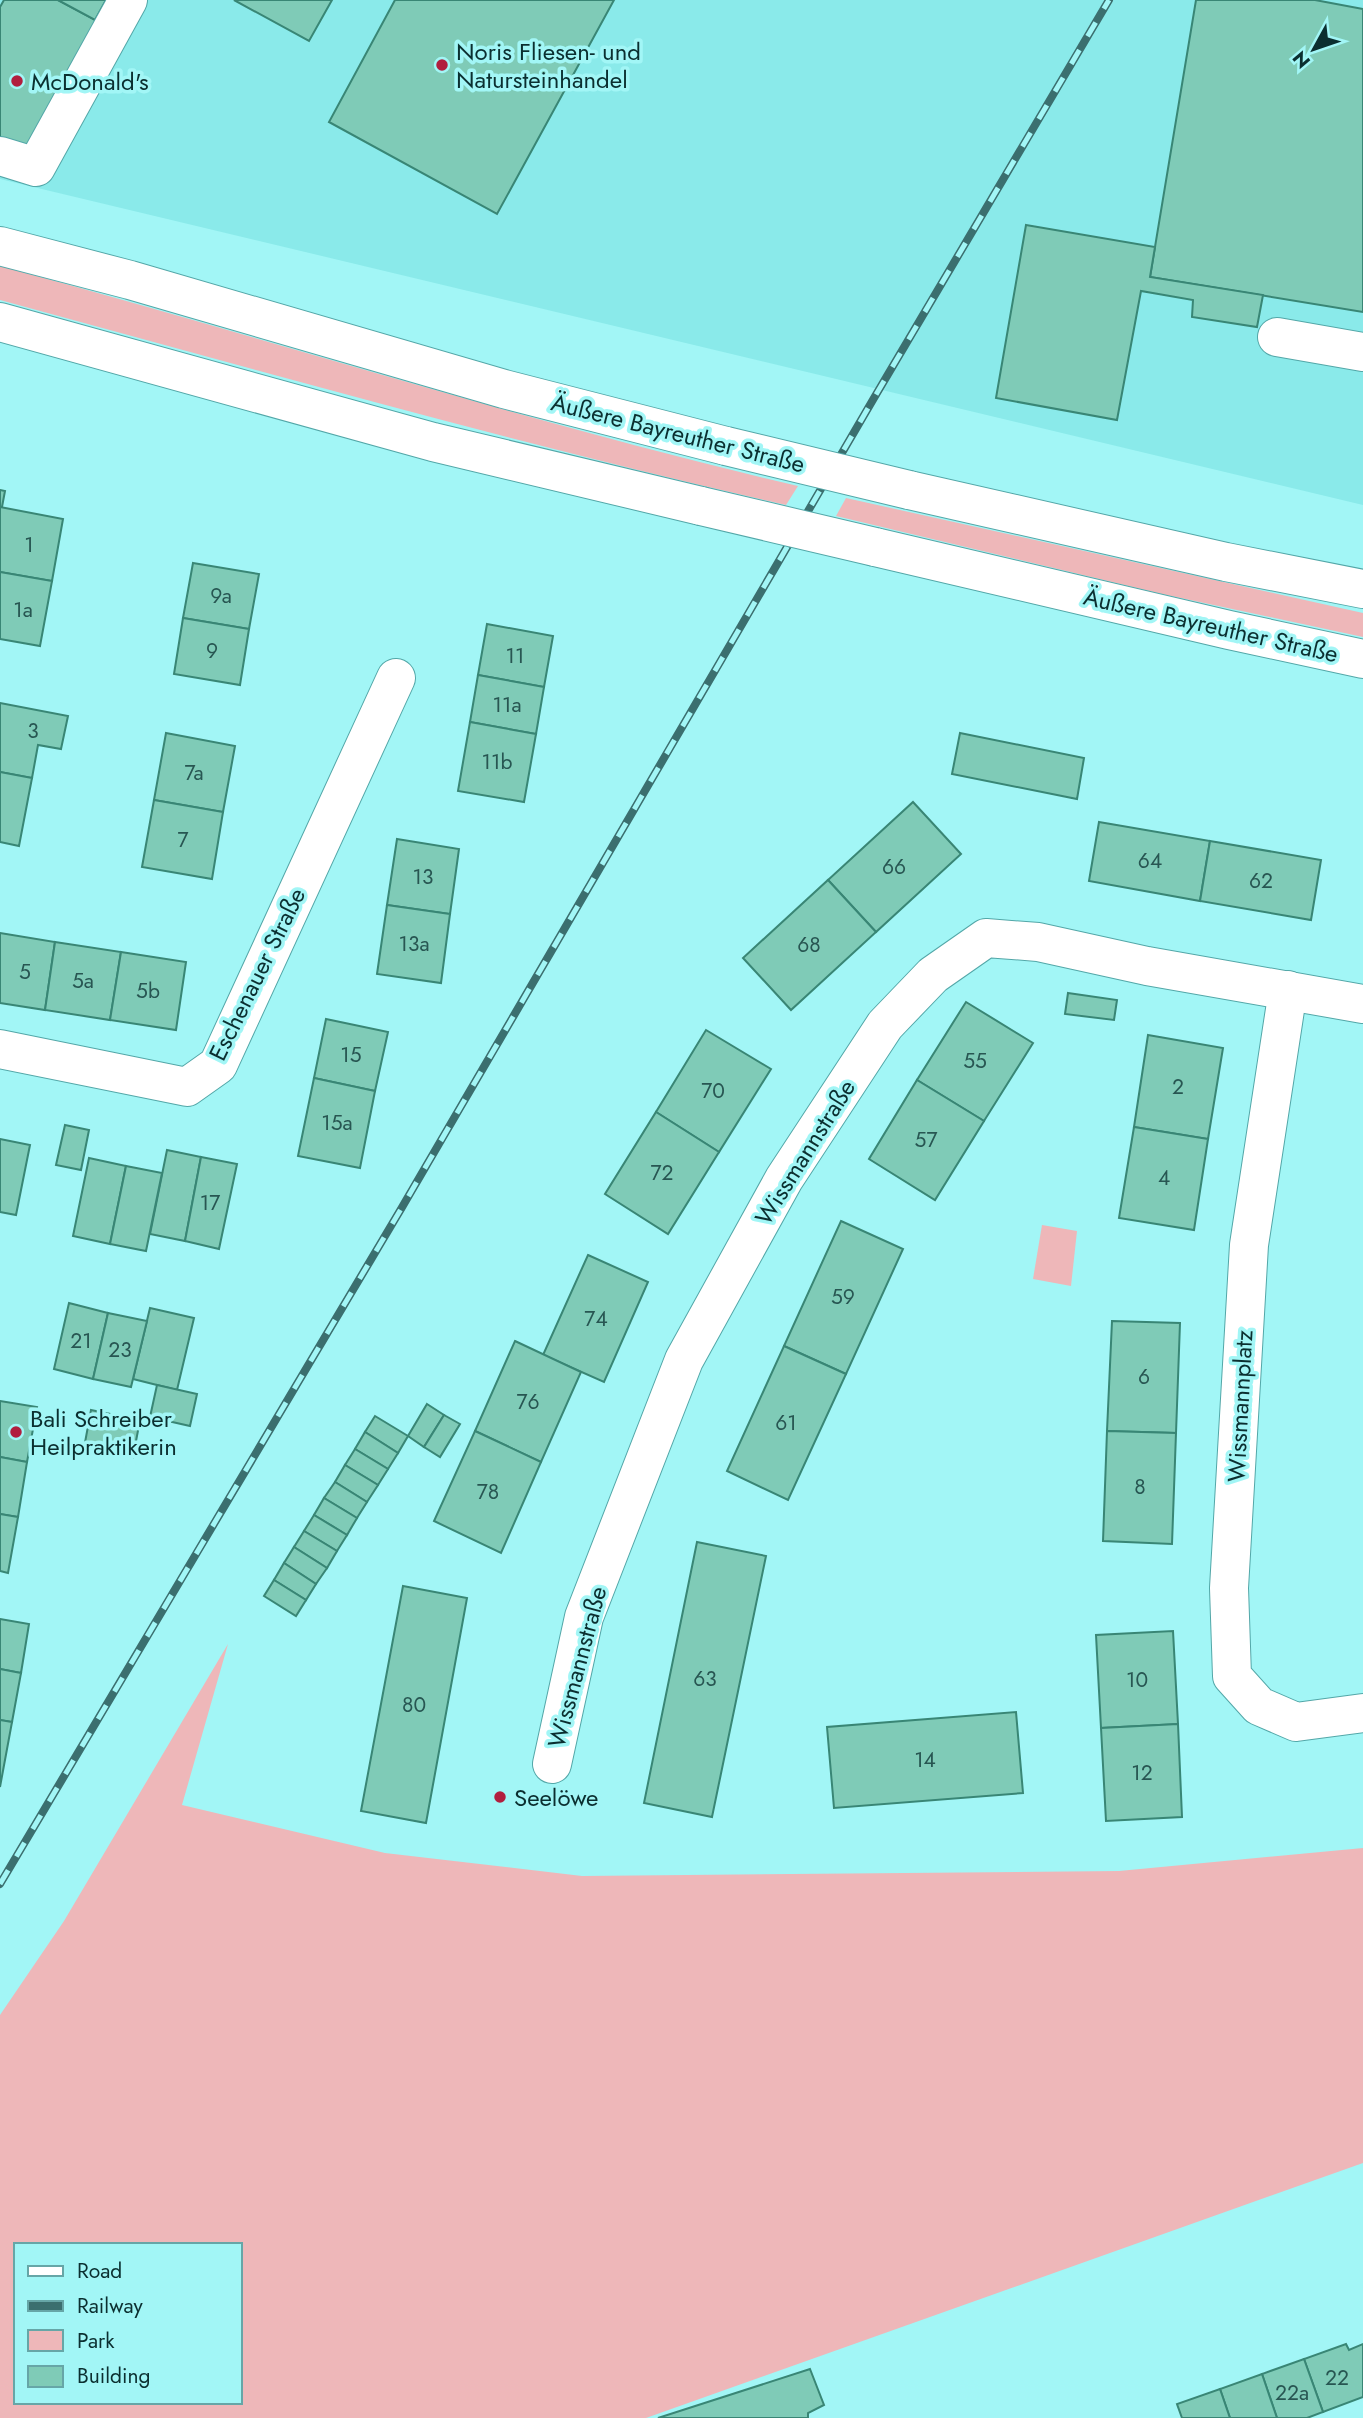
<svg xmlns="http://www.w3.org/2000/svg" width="1363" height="2418" viewBox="0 0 1363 2418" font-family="Jost,sans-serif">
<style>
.built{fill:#8aeaea}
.green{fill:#eeb7b9;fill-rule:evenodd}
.building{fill:#7fcbb7;stroke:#398675;stroke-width:2}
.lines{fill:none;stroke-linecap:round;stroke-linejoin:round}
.minor-casing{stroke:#53a7a8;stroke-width:40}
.major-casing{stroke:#53a7a8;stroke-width:40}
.minor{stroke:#fff;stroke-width:38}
.major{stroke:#fff;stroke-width:38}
.rail-casing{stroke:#3b6f6f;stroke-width:8}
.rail{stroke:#a2f6f6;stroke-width:5;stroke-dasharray:16;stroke-linecap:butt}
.major-bridge-casing{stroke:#53a7a8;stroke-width:40;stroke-linecap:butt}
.major-bridge{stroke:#fff;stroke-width:38}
.poi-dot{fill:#b11e3e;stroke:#a2f6f6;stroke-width:2.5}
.labels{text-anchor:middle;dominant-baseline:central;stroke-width:7;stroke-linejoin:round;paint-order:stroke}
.number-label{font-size:21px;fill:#285652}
.poi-label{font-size:24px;fill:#0b2f30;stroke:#a2f6f6;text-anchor:start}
.street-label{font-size:24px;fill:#0b2f30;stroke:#a2f6f6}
</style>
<rect width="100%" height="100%" fill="#a2f6f6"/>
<path class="built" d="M0,0H1363V505L0,179Z"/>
<g class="green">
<path d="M0,266C266,338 529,423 798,486L786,505C521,445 261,371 0,300Z"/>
<path d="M846,498L1363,613V637L1162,594L836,516Z"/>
<path d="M1042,1225L1077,1231L1071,1286L1033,1279Z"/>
<path d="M228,1644L182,1805L385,1853L582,1876L1119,1871L1363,1848V2163L646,2418H0V2015L64,1921ZM16,2245H240V2402H16Z"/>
</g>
<g class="building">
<path d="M4,0H58L101,23L31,156L0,142V7Z"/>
<path d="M58,0H106L95,20Z"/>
<path d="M234,0H332L309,41Z"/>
<path d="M395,0H614L497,214L329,122Z"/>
<path d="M1196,0H1315L1363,9V312L1150,277Z"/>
<path d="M1026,225L1155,247L1150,277L1263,295L1257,327L1192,317L1193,300L1141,291L1117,420L996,398Z"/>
<path d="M0,490L5,491L2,507H0Z"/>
<path d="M0,507L63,519L52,581L0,572Z"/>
<path d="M193,563L259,574L249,629L183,618Z"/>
<path d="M0,572L52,581L40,646L0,639Z"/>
<path d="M183,618L249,629L240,685L174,674Z"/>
<path d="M487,624L553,636L544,687L478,675Z"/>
<path d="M478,675L544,687L536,734L470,722Z"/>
<path d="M0,703L68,716L61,749L38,745L32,778L0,772Z"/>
<path d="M470,722L536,734L524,802L458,791Z"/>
<path d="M166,733L235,746L223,812L154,800Z"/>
<path d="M960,733L1084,758L1077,799L952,774Z"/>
<path d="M0,772L32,778L19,846L0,842Z"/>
<path d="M154,800L223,812L212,879L142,867Z"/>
<path d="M913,802L961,854L876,932L828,880Z"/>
<path d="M1099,822L1210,841L1200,901L1089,881Z"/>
<path d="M397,839L459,849L450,914L387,905Z"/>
<path d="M1210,841L1321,860L1311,920L1200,901Z"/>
<path d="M828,880L876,932L791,1010L743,958Z"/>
<path d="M387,905L450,914L441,983L377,974Z"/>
<path d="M0,933L55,942L45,1010L0,1003Z"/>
<path d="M55,942L121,952L110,1020L45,1010Z"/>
<path d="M121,952L186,962L176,1030L110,1020Z"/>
<path d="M1068,993L1117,1000L1114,1020L1065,1014Z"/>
<path d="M966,1002L1033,1043L984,1121L917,1080Z"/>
<path d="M326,1019L388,1032L375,1091L314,1078Z"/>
<path d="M706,1030L771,1069L719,1152L656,1112Z"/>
<path d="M1148,1035L1223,1048L1208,1139L1134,1127Z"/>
<path d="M314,1078L375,1091L360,1168L298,1156Z"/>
<path d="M917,1080L984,1121L935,1200L869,1159Z"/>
<path d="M656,1112L719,1152L668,1234L605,1194Z"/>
<path d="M65,1125L89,1130L81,1170L56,1165Z"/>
<path d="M1134,1127L1208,1139L1194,1230L1119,1218Z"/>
<path d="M0,1139L30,1145L16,1215L0,1212Z"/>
<path d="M167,1150L201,1157L185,1241L150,1234Z"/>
<path d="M201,1157L237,1164L219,1249L185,1241Z"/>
<path d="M89,1158L126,1166L110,1244L73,1236Z"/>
<path d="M126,1166L162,1173L146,1251L110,1244Z"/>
<path d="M841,1221L903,1249L846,1374L784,1346Z"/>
<path d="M588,1255L648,1282L604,1382L543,1355Z"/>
<path d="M69,1303L108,1313L93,1379L54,1369Z"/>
<path d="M150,1308L194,1318L177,1390L133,1379Z"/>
<path d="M108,1313L147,1321L131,1387L93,1379Z"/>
<path d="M1112,1321L1180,1323L1176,1433L1107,1431Z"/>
<path d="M515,1341L581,1372L541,1462L475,1431Z"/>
<path d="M784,1346L846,1374L788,1500L727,1471Z"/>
<path d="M157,1385L197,1394L190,1426L150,1417Z"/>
<path d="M0,1401L37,1407L27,1462L0,1457Z"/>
<path d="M427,1404L444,1415L424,1447L408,1436Z"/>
<path d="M91,1410L140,1420L133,1457L84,1448Z"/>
<path d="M444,1415L460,1424L440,1457L424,1447Z"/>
<path d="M375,1416L408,1436L398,1453L365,1432Z"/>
<path d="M475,1431L541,1462L501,1553L434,1521Z"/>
<path d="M1107,1431L1176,1433L1172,1544L1103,1541Z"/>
<path d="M365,1432L398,1453L388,1469L355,1449Z"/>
<path d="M355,1449L388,1469L378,1485L345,1465Z"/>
<path d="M0,1457L27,1462L18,1517L0,1514Z"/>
<path d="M345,1465L378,1485L367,1502L335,1482Z"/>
<path d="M335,1482L367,1502L357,1518L324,1498Z"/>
<path d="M324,1498L357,1518L347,1535L314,1515Z"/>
<path d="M0,1514L18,1517L8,1573L0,1571Z"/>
<path d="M314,1515L347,1535L337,1551L304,1531Z"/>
<path d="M304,1531L337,1551L327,1568L294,1547Z"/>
<path d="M697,1542L766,1556L712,1817L644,1803Z"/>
<path d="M294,1547L327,1568L316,1584L284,1563Z"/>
<path d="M284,1563L316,1584L306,1600L274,1580Z"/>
<path d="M274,1580L306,1600L296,1616L264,1596Z"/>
<path d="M403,1586L467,1598L426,1823L361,1811Z"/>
<path d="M0,1619L29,1624L21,1673L0,1669Z"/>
<path d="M1173,1631L1178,1724L1101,1728L1096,1635Z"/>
<path d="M0,1669L21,1673L12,1722L0,1720Z"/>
<path d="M1016,1712L1023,1793L834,1808L827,1727Z"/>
<path d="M0,1720L12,1722L0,1787Z"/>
<path d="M1178,1724L1182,1817L1106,1821L1101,1728Z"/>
<path d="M1346,2344L1349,2350L1363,2344V2397L1323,2412L1304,2359Z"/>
<path d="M1304,2359L1323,2412L1307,2418H1277L1262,2374Z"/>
<path d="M810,2369L824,2405L808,2413V2418H658Z"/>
<path d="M1262,2374L1277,2418H1230L1220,2389Z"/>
<path d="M1220,2389L1230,2418H1182L1177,2404Z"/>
</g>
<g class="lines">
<g class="minor-casing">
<g id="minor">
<path d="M0,156L36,167L128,0"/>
<path d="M1277,337L1363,352"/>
<path d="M1288,990L1249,1245L1229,1588L1232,1676L1259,1706L1296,1722L1363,1713"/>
<path d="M0,1049L187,1087L218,1065L396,678"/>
<path d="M552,1764L584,1617L684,1360L784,1179L885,1025L933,975L986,938L1038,942L1147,966L1363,1004"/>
</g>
</g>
<g class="major-casing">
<g id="major">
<path d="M0,246L130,280L504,389L726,446"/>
<path d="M0,322L433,442L701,506"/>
<path d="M909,490L1226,562L1363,589"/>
<path d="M875,547L1229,630L1363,659"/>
</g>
</g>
<use href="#minor" class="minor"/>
<use href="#major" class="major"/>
<g class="rail-casing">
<path id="rail" d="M0,1884L401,1209L874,398L1109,0"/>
</g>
<use href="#rail" class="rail"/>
<g class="major-bridge-casing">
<g id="major-bridge">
<path d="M726,446L909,490"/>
<path d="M701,506L875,547"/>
</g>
</g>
<use href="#major-bridge" class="major-bridge"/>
</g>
<g class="poi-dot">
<circle cx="442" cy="65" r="7"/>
<circle cx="17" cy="81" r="7"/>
<circle cx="16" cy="1432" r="7"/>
<circle cx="500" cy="1797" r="7"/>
</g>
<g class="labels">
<g class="number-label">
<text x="29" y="545">1</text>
<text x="221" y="596">9a</text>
<text x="23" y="610">1a</text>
<text x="212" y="651">9</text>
<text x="515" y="656">11</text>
<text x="507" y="705">11a</text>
<text x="33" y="731">3</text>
<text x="497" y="762">11b</text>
<text x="194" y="773">7a</text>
<text x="183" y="840">7</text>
<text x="1150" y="861">64</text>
<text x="894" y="867">66</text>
<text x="423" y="877">13</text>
<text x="1261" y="881">62</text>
<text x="414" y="944">13a</text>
<text x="809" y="945">68</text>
<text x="25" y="972">5</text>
<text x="83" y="981">5a</text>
<text x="148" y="991">5b</text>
<text x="351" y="1055">15</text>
<text x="975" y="1061">55</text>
<text x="1178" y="1087">2</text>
<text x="713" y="1091">70</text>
<text x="337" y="1123">15a</text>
<text x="926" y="1140">57</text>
<text x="662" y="1173">72</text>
<text x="1164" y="1178">4</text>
<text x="210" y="1203">17</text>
<text x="843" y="1297">59</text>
<text x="596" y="1319">74</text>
<text x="81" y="1341">21</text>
<text x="120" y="1350">23</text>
<text x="1144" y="1377">6</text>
<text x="528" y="1402">76</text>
<text x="786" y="1423">61</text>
<text x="1140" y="1487">8</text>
<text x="488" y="1492">78</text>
<text x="705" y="1679">63</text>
<text x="1137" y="1680">10</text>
<text x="414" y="1705">80</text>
<text x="925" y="1760">14</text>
<text x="1142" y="1773">12</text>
<text x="1337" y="2378">22</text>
<text x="1292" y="2393">22a</text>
</g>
<g class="poi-label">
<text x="456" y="51">Noris Fliesen- und<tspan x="456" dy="28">Natursteinhandel</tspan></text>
<text x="31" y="81">McDonald's</text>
<text x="30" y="1418">Bali Schreiber<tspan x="30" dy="28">Heilpraktikerin</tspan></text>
<text x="514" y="1797">Seelöwe</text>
</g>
<g class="street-label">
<text transform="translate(678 433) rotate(14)">Äußere Bayreuther Straße</text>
<text transform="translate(1211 625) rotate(13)">Äußere Bayreuther Straße</text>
<text transform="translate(257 974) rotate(-64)">Eschenauer Straße</text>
<text transform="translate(805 1152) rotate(-58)">Wissmannstraße</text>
<text transform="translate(1240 1406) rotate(-87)">Wissmannplatz</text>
<text transform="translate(577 1667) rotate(-75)">Wissmannstraße</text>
</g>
</g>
<rect x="14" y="2243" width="228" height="161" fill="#a2f6f6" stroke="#66a6a7" stroke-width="2"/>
<rect x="28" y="2266" width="35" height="10" fill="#ffffff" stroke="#66a6a7" stroke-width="2"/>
<text x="77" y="2278" font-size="21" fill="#0b2f30">Road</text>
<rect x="28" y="2301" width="35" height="10" fill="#3b6f6f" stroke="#66a6a7" stroke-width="2"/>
<text x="77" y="2313" font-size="21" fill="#0b2f30">Railway</text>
<rect x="28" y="2330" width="35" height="21" fill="#eeb7b9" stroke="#66a6a7" stroke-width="2"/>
<text x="77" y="2348" font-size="21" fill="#0b2f30">Park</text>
<rect x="28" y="2366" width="35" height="21" fill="#7fcbb7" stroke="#66a6a7" stroke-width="2"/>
<text x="77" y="2383" font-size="21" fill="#0b2f30">Building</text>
<g transform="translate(1314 49) rotate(230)" stroke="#a2f6f6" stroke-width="5" paint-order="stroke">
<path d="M0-5L12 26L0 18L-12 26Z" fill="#0b2f30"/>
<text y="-10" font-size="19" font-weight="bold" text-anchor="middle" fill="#0b2f30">N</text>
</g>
</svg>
